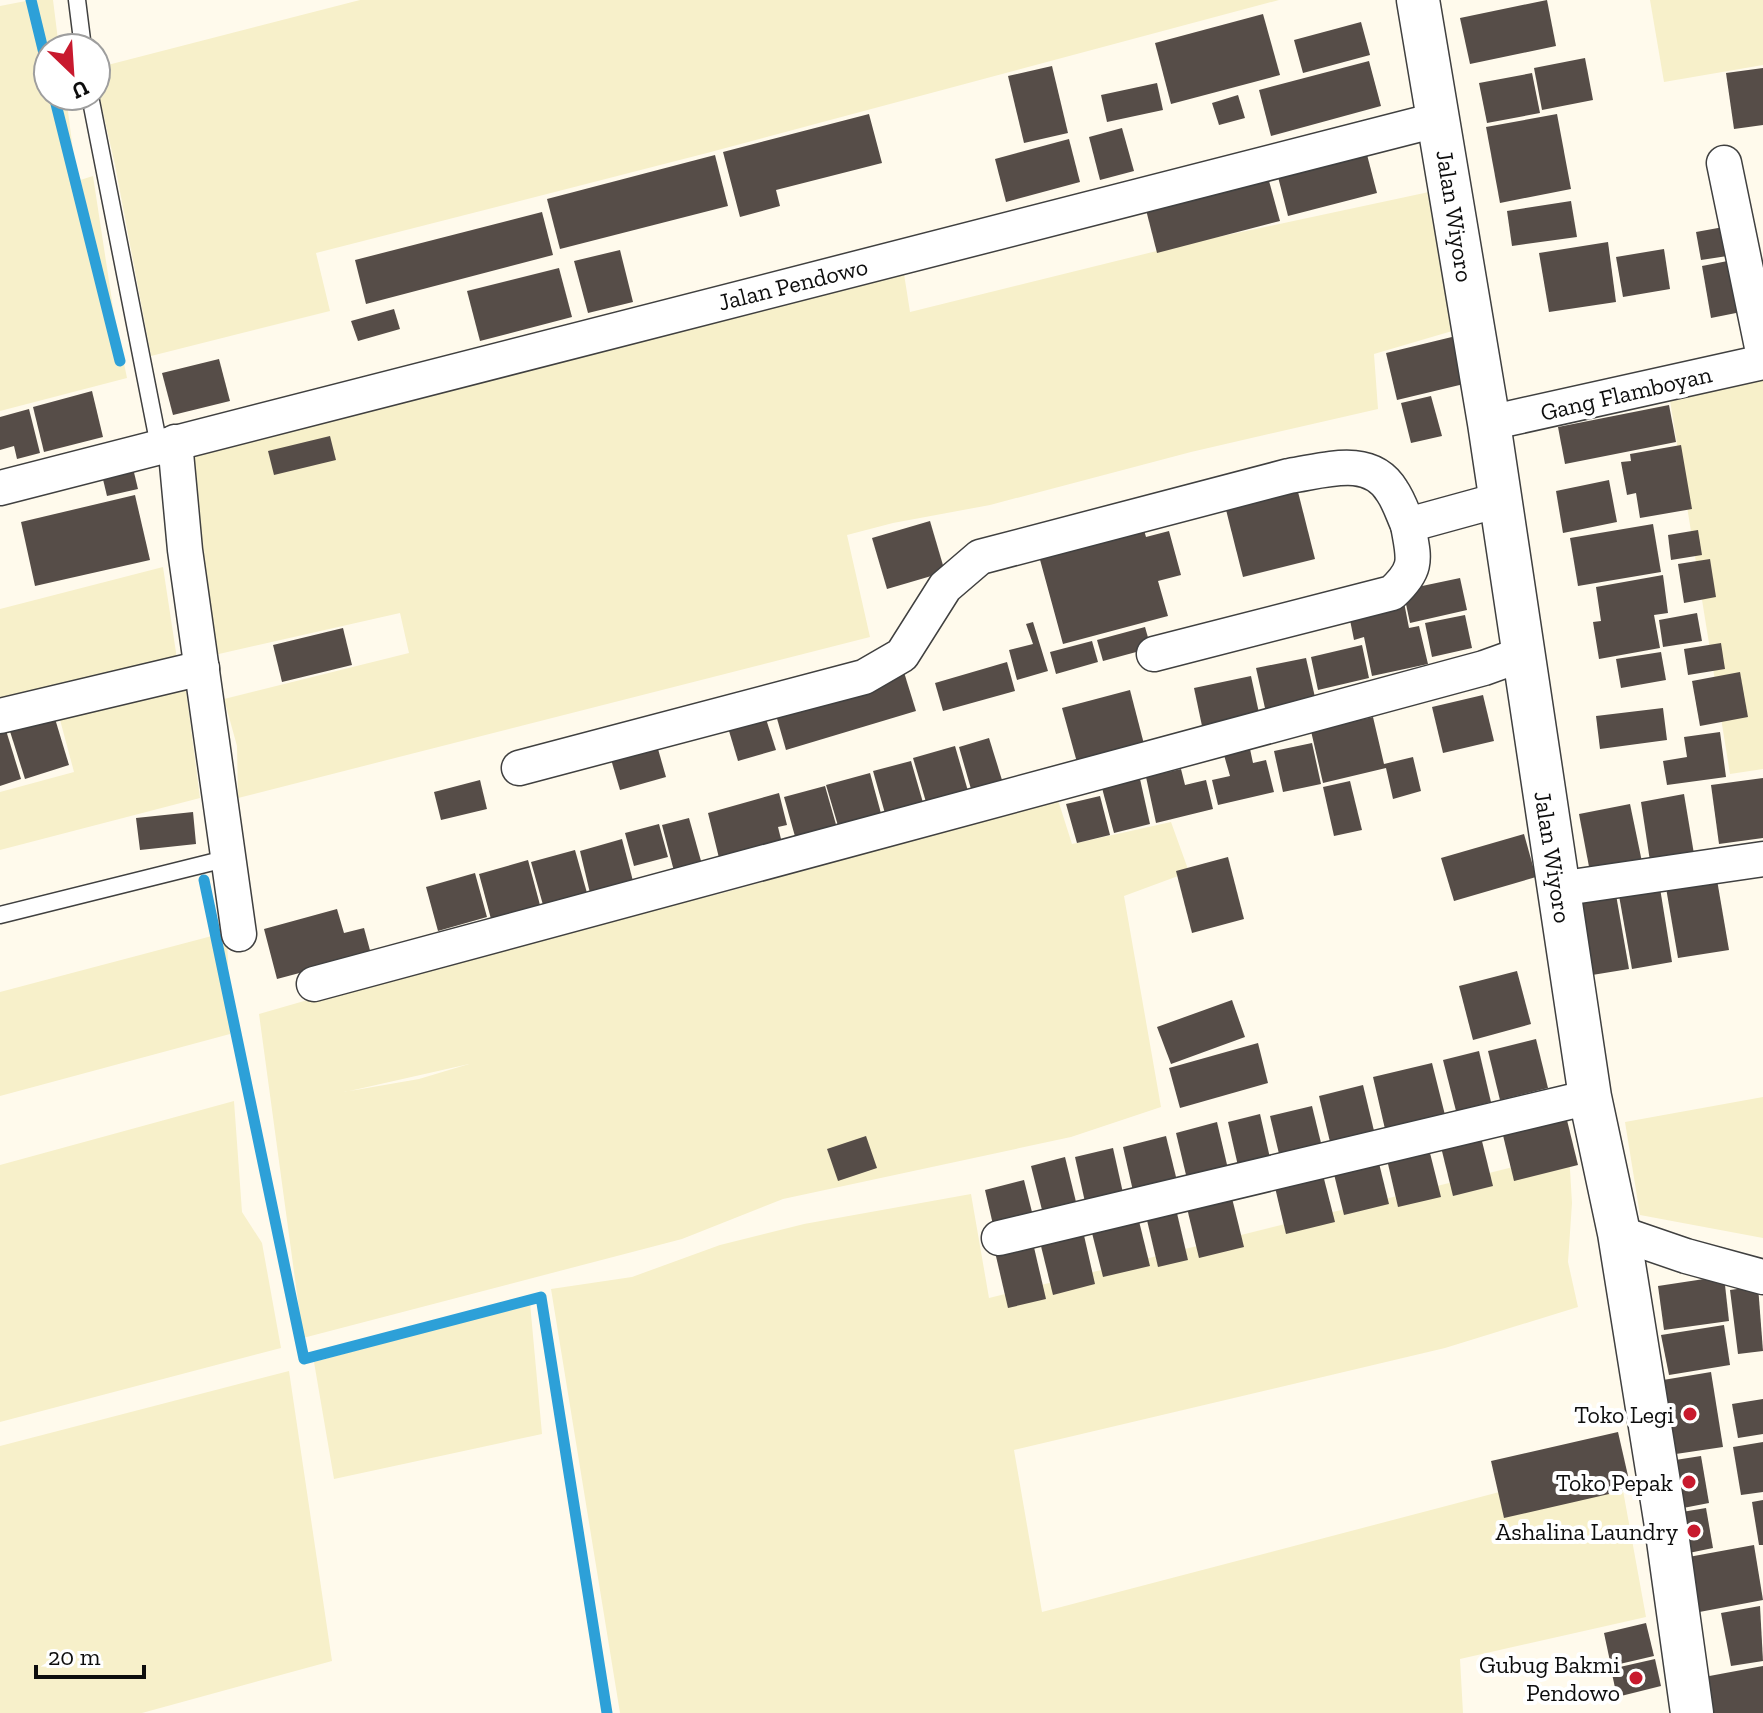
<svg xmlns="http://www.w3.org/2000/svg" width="1763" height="1713" viewBox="0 0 1763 1713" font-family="'Zilla Slab',serif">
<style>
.farmland{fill:#f7f0ca;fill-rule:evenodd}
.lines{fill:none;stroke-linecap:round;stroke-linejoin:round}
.stream{stroke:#2da0d8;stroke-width:11}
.building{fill:#564d48}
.service-casing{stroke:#404040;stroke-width:19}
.minor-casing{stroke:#404040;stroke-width:37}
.tertiary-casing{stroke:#404040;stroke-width:45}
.service{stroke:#fff;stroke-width:16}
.minor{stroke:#fff;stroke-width:34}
.tertiary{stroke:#fff;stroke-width:42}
.poi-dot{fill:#c81a2e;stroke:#fff;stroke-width:3}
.labels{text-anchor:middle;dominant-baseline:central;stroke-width:8;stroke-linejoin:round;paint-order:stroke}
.street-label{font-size:24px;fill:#0d0d0d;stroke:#fff}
.poi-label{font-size:24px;fill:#0d0d0d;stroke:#fff;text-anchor:end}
</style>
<rect width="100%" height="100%" fill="#fffaec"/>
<g class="farmland">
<path d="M31,0H53L59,48H48V96H66L77,181L93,176L114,314L127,378L0,411V6Z"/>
<path d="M360,0H1279L707,153L316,253L330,311L151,356L115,165L96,82V68Z"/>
<path d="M1650,0H1763V65L1664,82Z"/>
<path d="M1443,189L1459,329L1374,354L1378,409L1191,452L990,505L893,523L847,535L870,637L238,798L237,746L224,699L409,653L400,613L210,656L182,445L902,261L910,312L1185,244Z"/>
<path d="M1763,368V769L1730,774L1667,382Z"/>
<path d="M163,567L177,659L0,704V609Z"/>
<path d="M186,689L200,798L0,850V792L74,772L59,716Z"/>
<path d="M1058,800L1072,844L1171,822L1189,872L1124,896L1161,1107L1071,1137L783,1199L682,1239L303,1338L259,1014L533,935L719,894ZM469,1064L419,1079L344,1092H345Z"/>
<path d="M227,932L230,1034L0,1096V992Z"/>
<path d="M1763,1097V1238L1640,1215L1625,1122Z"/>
<path d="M234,1101L242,1212L262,1243L281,1348L0,1422V1165Z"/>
<path d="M1569,1153L1572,1203L1568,1262L1578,1307L1445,1348L1014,1450L1042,1612L1534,1483L1620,1474L1646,1617L1460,1659L1463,1713H620L551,1289L632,1277L720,1245L804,1224L971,1194L989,1298Z"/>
<path d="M530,1303L542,1434L334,1479L314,1362Z"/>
<path d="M289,1371L332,1661L142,1713H0V1446Z"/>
</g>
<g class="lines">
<g class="stream">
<path d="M31,0L48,70"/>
<path d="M54,96L120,361"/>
<path d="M204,880L304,1359L541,1297L607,1713"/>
</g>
</g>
<g class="building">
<path d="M1547,0L1556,46L1470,64L1460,18Z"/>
<path d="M1263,14L1280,75L1171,104L1155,43Z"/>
<path d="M1361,22L1370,55L1303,73L1294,40Z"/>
<path d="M1585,58L1593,100L1542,110L1534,68Z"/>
<path d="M1369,61L1381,106L1271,136L1259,90Z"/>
<path d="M1052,66L1068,133L1024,143L1008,76Z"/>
<path d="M1763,68V125L1734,129L1726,73Z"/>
<path d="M1532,73L1540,113L1487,123L1479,83Z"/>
<path d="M1157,83L1163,110L1107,122L1101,95Z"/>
<path d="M1238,95L1245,118L1219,125L1212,103Z"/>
<path d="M869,114L882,163L776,190L780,206L740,217L723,152Z"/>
<path d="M1557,114L1571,189L1500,203L1486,127Z"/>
<path d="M1122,128L1134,171L1100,180L1089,137Z"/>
<path d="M1069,139L1080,182L1006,202L995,159Z"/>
<path d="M1365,147L1377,193L1288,216L1276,169Z"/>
<path d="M715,155L728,206L560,249L547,199Z"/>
<path d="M1266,170L1280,221L1157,253L1144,202Z"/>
<path d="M1571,201L1577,237L1512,246L1507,211Z"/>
<path d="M542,212L553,255L366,304L355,260Z"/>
<path d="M1729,226L1734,255L1701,260L1696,232Z"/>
<path d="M1608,242L1616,302L1549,312L1539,253Z"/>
<path d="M1664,249L1670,289L1623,297L1616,257Z"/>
<path d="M620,250L633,302L588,313L574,261Z"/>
<path d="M1738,259L1746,311L1711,318L1702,266Z"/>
<path d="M559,268L572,317L480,341L467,291Z"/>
<path d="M394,309L400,329L358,341L351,321Z"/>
<path d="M1456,336L1468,383L1397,400L1386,353Z"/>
<path d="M219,359L230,401L173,415L162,373Z"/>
<path d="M92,391L103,437L44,452L33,407Z"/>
<path d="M1431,396L1442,436L1411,443L1401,403Z"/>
<path d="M1669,405L1676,442L1565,464L1558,427Z"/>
<path d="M29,409L40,453L17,459L14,446L0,450V417Z"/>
<path d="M330,436L336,460L274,475L268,451Z"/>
<path d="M1681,445L1692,509L1640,518L1636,493L1627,495L1621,462L1631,461L1630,454Z"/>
<path d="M132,464L138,489L107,496L101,471Z"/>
<path d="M1609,480L1617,522L1563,533L1556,491Z"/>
<path d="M1296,484L1315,559L1243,577L1224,502Z"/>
<path d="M135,495L150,560L35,586L21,522Z"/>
<path d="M1140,516L1146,537L1169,531L1181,575L1158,581L1168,616L1063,644L1036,545Z"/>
<path d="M930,521L945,572L887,589L872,538Z"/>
<path d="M1653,524L1661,572L1578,586L1570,538Z"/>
<path d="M1698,530L1702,555L1671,560L1668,535Z"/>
<path d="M1710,559L1716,597L1684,603L1678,564Z"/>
<path d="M1663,575L1668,613L1654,615L1660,648L1599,659L1593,622L1601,621L1596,587Z"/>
<path d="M1460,578L1467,610L1410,623L1403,590Z"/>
<path d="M1402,592L1409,628L1419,626L1428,664L1372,676L1364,637L1354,640L1349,615Z"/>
<path d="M1697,613L1702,641L1663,647L1659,620Z"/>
<path d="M1465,615L1472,648L1432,657L1425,623Z"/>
<path d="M1033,622L1048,671L1017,680L1009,650L1033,644L1026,624Z"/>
<path d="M1145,627L1151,648L1103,661L1097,640Z"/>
<path d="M343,628L352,665L282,682L273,645Z"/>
<path d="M1092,641L1098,662L1056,674L1050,652Z"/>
<path d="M1721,643L1725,669L1688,675L1684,649Z"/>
<path d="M1362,645L1369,678L1318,690L1311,657Z"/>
<path d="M1661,652L1666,680L1621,688L1616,659Z"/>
<path d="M1306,658L1317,706L1267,717L1256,668Z"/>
<path d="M1007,662L1015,691L943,711L935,683Z"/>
<path d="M903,669L916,711L786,750L774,708Z"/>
<path d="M1740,672L1748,717L1700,726L1692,681Z"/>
<path d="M1251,676L1259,713L1202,726L1194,688Z"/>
<path d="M1130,690L1145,748L1078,766L1062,708Z"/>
<path d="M1483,695L1494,741L1443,753L1432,707Z"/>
<path d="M1663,708L1667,740L1600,749L1596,716Z"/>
<path d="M53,712L69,765L25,779L8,725Z"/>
<path d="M1373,717L1384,764L1413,757L1421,791L1393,799L1386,768L1323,783L1311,731Z"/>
<path d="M766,719L776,750L738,761L729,731Z"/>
<path d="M5,727L21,779L0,786V728Z"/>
<path d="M1720,732L1726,777L1667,785L1663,761L1687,757L1684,737Z"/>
<path d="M989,738L1002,780L971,789L959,747Z"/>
<path d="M656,742L666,777L620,790L610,756Z"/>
<path d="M1312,743L1321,784L1283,792L1274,751Z"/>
<path d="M955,746L968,791L926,802L913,758Z"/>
<path d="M1250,749L1253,763L1266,760L1274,792L1218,805L1212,780L1230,776L1224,755Z"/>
<path d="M911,761L924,806L886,817L873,771Z"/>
<path d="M1181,769L1185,785L1206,780L1213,809L1156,823L1146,777Z"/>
<path d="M870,773L882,817L839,829L826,785Z"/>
<path d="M1763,778V838L1719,844L1711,785Z"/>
<path d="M1140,779L1150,824L1114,833L1102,788Z"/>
<path d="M480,780L487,809L441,820L434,792Z"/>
<path d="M1350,781L1362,830L1334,836L1323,787Z"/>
<path d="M825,786L837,828L796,840L784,797Z"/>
<path d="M779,793L787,825L778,827L782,843L720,862L708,813Z"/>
<path d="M1684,794L1694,854L1650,861L1641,802Z"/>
<path d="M1100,796L1110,835L1077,843L1066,804Z"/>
<path d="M1630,804L1642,862L1590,872L1579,814Z"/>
<path d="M193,812L196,844L140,850L136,818Z"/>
<path d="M689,818L703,868L675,875L662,825Z"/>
<path d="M659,824L668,857L634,866L625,833Z"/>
<path d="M1524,834L1536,877L1454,901L1441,858Z"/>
<path d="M622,839L633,881L590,893L580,851Z"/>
<path d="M575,850L587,893L543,905L531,862Z"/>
<path d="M1228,857L1244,919L1192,933L1176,871Z"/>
<path d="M528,860L540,905L491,919L479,874Z"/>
<path d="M475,873L487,917L438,931L426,887Z"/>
<path d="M1716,874L1729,950L1678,958L1665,882Z"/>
<path d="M1659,882L1672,962L1632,969L1618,890Z"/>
<path d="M1615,889L1629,969L1586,976L1573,896Z"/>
<path d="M337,909L344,933L364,928L371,954L277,979L264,929Z"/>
<path d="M1517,971L1531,1024L1473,1040L1459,986Z"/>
<path d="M1232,1000L1245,1037L1171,1064L1157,1027Z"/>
<path d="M1536,1039L1548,1088L1500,1100L1488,1051Z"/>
<path d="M1258,1043L1268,1083L1180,1108L1169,1068Z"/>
<path d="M1479,1051L1491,1102L1456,1111L1443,1060Z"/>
<path d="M1432,1063L1445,1115L1385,1129L1373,1077Z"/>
<path d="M1363,1085L1375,1135L1331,1146L1319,1096Z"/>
<path d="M1312,1106L1322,1147L1280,1158L1270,1116Z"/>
<path d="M1565,1112L1578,1165L1514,1181L1501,1127Z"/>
<path d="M1260,1114L1270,1158L1238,1166L1228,1122Z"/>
<path d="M1217,1122L1228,1169L1187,1179L1176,1133Z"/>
<path d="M1479,1129L1493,1186L1453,1196L1439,1139Z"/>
<path d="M866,1136L877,1168L838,1181L827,1149Z"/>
<path d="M1166,1136L1177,1181L1133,1191L1123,1147Z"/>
<path d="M1427,1141L1441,1197L1398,1207L1385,1151Z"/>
<path d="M1113,1148L1123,1193L1085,1202L1075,1157Z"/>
<path d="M1377,1155L1389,1204L1344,1215L1332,1166Z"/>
<path d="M1065,1157L1077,1206L1043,1214L1031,1166Z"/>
<path d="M1321,1167L1335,1222L1286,1234L1273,1179Z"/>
<path d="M1024,1180L1034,1220L994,1229L985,1190Z"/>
<path d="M1231,1194L1244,1247L1199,1258L1186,1204Z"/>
<path d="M1176,1209L1188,1260L1158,1267L1146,1216Z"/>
<path d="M1138,1217L1150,1266L1103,1277L1091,1229Z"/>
<path d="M1083,1231L1095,1284L1053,1295L1040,1242Z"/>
<path d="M1033,1243L1046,1299L1008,1308L995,1252Z"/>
<path d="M1724,1276L1729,1321L1664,1330L1658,1286Z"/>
<path d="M1758,1286L1763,1351L1738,1354L1730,1290Z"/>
<path d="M1724,1325L1730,1365L1669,1375L1661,1335Z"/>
<path d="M1711,1372L1723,1447L1669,1455L1657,1381Z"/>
<path d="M1763,1399V1434L1738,1438L1732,1404Z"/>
<path d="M1618,1432L1631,1489L1504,1518L1491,1461Z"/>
<path d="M1763,1442V1492L1741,1495L1733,1447Z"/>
<path d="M1701,1456L1709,1503L1678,1509L1669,1461Z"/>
<path d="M1763,1500V1545H1759L1752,1502Z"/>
<path d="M1706,1508L1713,1548L1684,1554L1676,1513Z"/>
<path d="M1754,1545L1763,1600L1694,1613L1683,1558Z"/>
<path d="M1760,1606L1763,1661L1731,1666L1721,1613Z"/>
<path d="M1646,1623L1654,1656L1611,1666L1604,1633Z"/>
<path d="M1655,1659L1661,1686L1617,1697L1611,1669Z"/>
<path d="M1763,1666V1713H1711L1704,1677Z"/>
</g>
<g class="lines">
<g class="service-casing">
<g id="service">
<path d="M77,0L83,48"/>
<path d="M90,96L159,446"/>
<path d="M0,915L229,858"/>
</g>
</g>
<g class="minor-casing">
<g id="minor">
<path d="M1724,163L1763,352"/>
<path d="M1489,423L1763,362"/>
<path d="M175,442L185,550L239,934"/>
<path d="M0,488L1440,119"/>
<path d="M1154,654L1392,593C1419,568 1414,559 1408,525"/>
<path d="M0,716L202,668"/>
<path d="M519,768L864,677L902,655L945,587L980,557L1289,476C1324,471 1370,454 1392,491C1399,501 1403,514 1408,525L1499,500"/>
<path d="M1558,889L1763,859"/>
<path d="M314,984L1484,668L1523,654"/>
<path d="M1619,1233L1686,1256L1763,1277"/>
<path d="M999,1238L1590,1097"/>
</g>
</g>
<g class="tertiary-casing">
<path id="tertiary" d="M1418,0L1489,423L1590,1097L1619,1233L1666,1526L1692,1713"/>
</g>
<use href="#service" class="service"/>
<use href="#minor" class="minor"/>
<use href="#tertiary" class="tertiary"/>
</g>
<g class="poi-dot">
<circle cx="1690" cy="1414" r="8"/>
<circle cx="1689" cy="1482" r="8"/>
<circle cx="1694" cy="1531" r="8"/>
<circle cx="1636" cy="1678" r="8"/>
</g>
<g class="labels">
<g class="street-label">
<text transform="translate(1455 216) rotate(81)">Jalan Wiyoro</text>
<text transform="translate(793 284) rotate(-14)">Jalan Pendowo</text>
<text transform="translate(1626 393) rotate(-13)">Gang Flamboyan</text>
<text transform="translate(1553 857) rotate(81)">Jalan Wiyoro</text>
</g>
<g class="poi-label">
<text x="1674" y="1414">Toko Legi</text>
<text x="1673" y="1482">Toko Pepak</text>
<text x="1678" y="1531">Ashalina Laundry</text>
<text x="1620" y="1664">Gubug Bakmi<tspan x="1620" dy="28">Pendowo</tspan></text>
</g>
</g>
<g transform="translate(72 72) rotate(155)"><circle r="38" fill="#ffffff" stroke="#9e9e9e" stroke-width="2"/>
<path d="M0-6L14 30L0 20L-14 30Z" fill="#c81a2e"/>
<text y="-12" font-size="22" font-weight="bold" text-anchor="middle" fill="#0d0d0d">U</text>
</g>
<path d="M36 1665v12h108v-12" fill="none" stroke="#0d0d0d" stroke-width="4"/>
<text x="48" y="1665" font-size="24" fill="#0d0d0d" stroke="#ffffff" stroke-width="6" paint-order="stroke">20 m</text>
</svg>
